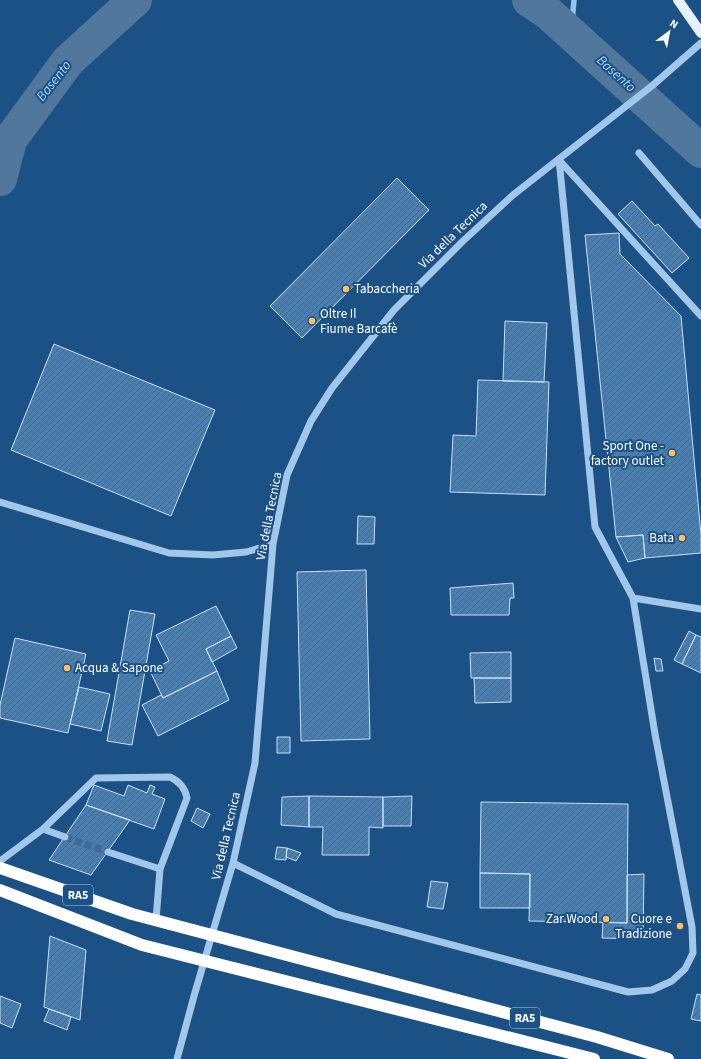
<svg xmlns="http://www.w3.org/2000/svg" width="701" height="1059" font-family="'Source Sans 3',sans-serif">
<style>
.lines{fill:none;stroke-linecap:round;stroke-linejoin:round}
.stream{stroke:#94c5ed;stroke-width:5.5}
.river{stroke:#51779d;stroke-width:34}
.building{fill:url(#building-hatch);stroke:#c6e1f8}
.minor-tunnel{stroke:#3d6b97;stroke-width:7;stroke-dasharray:7 3.5;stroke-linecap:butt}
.minor{stroke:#a1c8eb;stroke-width:7}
.major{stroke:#e6f1ff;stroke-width:10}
.highway{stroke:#fff;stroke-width:12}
.poi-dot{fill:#fcc25e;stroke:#1b5185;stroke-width:1.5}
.labels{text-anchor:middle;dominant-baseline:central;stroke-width:4;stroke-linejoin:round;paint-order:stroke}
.shield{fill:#1b5185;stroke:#bbcbda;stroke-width:1}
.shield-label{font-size:12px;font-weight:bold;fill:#fff}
.street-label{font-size:13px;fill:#fff;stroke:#1b5185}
.poi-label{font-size:13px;fill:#fff;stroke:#1b5185;text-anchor:end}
.water-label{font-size:14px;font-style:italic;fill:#add2f3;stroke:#1b5185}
</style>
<defs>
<pattern id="building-hatch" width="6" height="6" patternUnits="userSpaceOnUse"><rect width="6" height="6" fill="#487eb0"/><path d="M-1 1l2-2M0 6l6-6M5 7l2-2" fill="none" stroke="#4a6883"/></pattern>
</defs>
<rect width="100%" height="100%" fill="#1b5185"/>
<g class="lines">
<path class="stream" d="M571,34l3,-34
M0,143l10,-3"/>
<path class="river" d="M529,0l18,12 154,139
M0,179l10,-39 58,-79 67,-61"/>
</g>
<path class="building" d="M397,178l32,32 -127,128 -32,-32z
M632,201l23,25 3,-2 31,34 -17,15 -54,-59z
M619,233l1,21 61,62 20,219v18l-56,5 -2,-23 -27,2 -31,-302z
M505,321l42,2 -3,59 -41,-1z
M54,344l161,66 -44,106 -160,-66z
M478,380l71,2 -4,113 -95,-3 3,-57 23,1z
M358,516l17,1 -1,27h-17z
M643,535l2,23 -17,4 -12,-25z
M366,570l4,169 -69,2 -4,-169z
M513,583l1,15h-4l-1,17h-58l-1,-27z
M216,606l15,30 -25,13 11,22 -54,27 -13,-27 19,-10 -13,-26z
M130,610l25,4 -23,131 -25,-4z
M689,631l7,4 -14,29 -8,-4z
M696,635l5,2v36l-19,-9z
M231,636l6,12 -25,14 -6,-13z
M15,638l71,16 -18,79 -68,-15v-13z
M511,652v26h-40l-1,-25z
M654,658l7,1 2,12h-7z
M217,671l12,29 -71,36 -16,-31 19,-10 2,3z
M474,678h37v24l-36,1z
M79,687l31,7 -9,37 -31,-7z
M277,737h13v16h-13z
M94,785l30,11 4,-11 19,8 3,-8 5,2 -3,7 13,5 -11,30 -68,-24z
M309,796v31l-28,-2 1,-28z
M309,796l74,1v31l-14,-1v28h-47l1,-28h-14z
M412,796l-1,30h-28v-29z
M481,802l147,2 -1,119 -98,-2 1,-47 -50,-1z
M86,805l44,15 -39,55 -42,-15z
M197,808l13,6 -7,14 -12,-7z
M277,847l10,1 -1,12 -11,-1z
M287,848l14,5 -5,8 -10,-4z
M480,873l50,1v34h-50z
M644,874l-1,65 -41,-1 1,-16 24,1v-48z
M431,881l17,2 -5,26 -16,-2z
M50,936l36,14 -6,70 -36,-13z
M697,994l4,1v26l-10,-2z
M0,996l21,8 -9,24 -12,-5z
M49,1009l22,8 -4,13 -23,-9z"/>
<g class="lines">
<path class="minor-tunnel" d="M65,837l43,15"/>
<path class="minor" d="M639,153l62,72
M559,160l142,156
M0,502l169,51 44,2 33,-3 27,-8
M633,598l68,11
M43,829l53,-51 74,-1c9,4 15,11 17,21l-27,71
M108,852l52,17 -4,51
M0,861l43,-32 22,8
M233,863l103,51 292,78 24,-2 20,-9 13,-12 8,-16 -1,-26 -37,-193 -22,-136 -38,-71 -36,-368
M177,1059l17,-63 39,-133 22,-100 18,-219 14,-69 24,-54 21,-33 62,-78 69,-69 50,-46 140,-110 48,-42"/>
<path class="major" d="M678,0l23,33"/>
<path class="highway" d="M0,868l132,46 465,123 71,22
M0,890l142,55 452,114"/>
</g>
<g class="poi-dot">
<circle cx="346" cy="289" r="4"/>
<circle cx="312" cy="321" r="4"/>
<circle cx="672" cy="453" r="4"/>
<circle cx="682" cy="538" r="4"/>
<circle cx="67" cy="668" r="4"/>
<circle cx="606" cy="919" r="4"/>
<circle cx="680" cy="926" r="4"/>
</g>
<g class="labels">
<g class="shield">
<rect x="63" y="885" width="30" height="20" rx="3"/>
<rect x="510" y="1008" width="30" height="20" rx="3"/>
</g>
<g class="shield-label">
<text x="78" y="895">RA5</text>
<text x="525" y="1018">RA5</text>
</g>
<g class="street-label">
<text transform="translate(453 235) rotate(-44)">Via della Tecnica</text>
<text transform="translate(269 516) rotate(-79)">Via della Tecnica</text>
<text transform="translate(226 836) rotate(-77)">Via della Tecnica</text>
</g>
<g class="poi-label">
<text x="354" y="289" text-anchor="start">Tabaccheria</text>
<text x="320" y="314" text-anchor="start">Oltre Il<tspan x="320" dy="15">Fiume Barcafè</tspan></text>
<text x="664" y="446">Sport One -<tspan x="664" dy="15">factory outlet</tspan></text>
<text x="674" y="538">Bata</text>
<text x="75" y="668" text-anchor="start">Acqua &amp; Sapone</text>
<text x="598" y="919">Zar Wood</text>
<text x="672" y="919">Cuore e<tspan x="672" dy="15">Tradizione</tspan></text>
</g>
<g class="water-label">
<text transform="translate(616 74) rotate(42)">Basento</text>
<text transform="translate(54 81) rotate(-52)">Basento</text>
</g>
</g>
<g transform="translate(669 32) rotate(32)" stroke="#1b5185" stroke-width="3" paint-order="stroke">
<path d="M0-3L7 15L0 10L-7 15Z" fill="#ffffff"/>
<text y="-6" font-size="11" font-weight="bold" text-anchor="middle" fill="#ffffff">N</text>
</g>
</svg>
